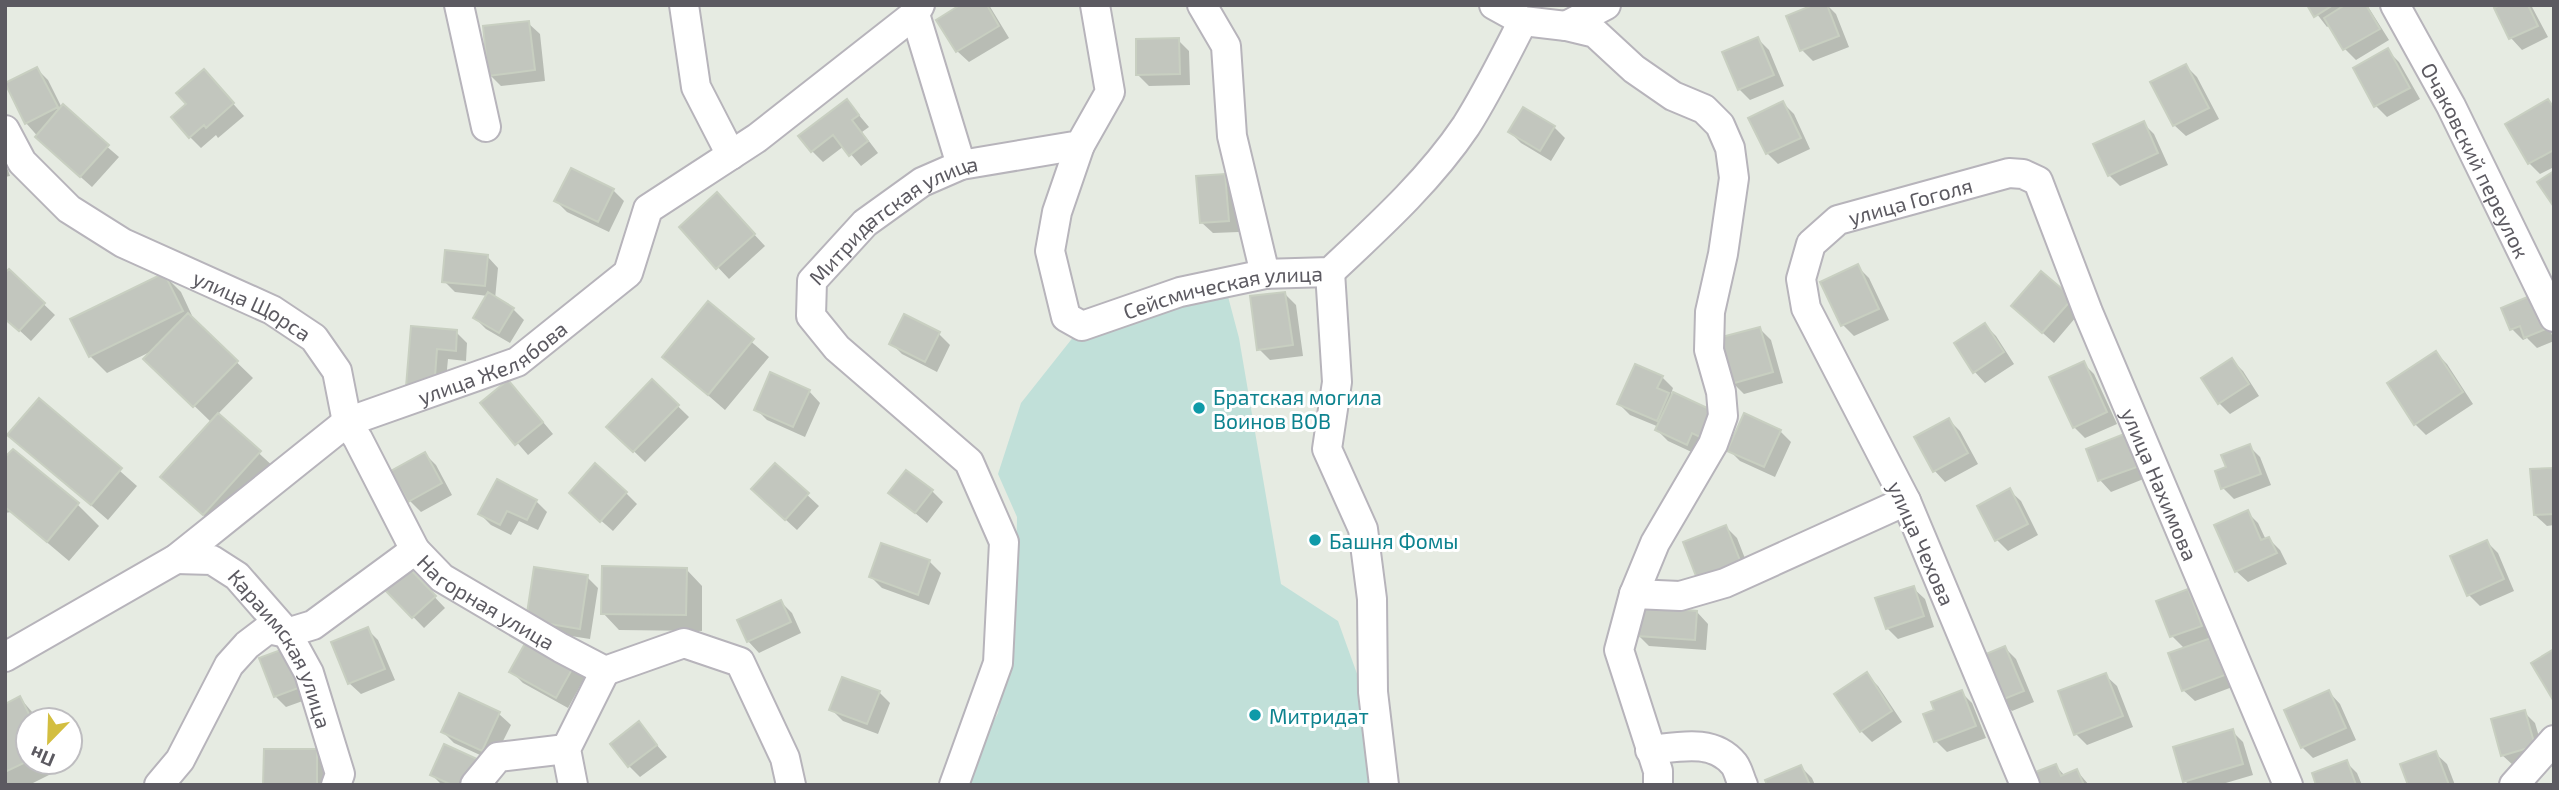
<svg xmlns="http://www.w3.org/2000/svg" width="2559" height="790" font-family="'Exo 2',sans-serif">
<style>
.green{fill:#c1e0d9}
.shadow{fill:#0003}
.building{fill:#c2c6be;stroke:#c8cfc1;stroke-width:2}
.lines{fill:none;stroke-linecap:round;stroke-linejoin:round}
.minor-casing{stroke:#b7b4bb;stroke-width:32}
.minor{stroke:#fff;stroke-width:28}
.culture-dot{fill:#0f9aa8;stroke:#fff;stroke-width:2.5}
.labels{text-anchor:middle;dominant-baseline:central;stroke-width:6;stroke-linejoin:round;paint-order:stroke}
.street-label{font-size:21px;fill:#5c5a61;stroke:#fff}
.culture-label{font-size:21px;fill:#0d838f;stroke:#fff;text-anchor:start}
</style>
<rect width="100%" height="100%" fill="#e6ebe2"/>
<path class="green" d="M1226,289l13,49 42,246 57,37 27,75 10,89h-416l39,-72 17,-87 2,-109 -19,-43 23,-71 61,-77z"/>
<path class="shadow" d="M963,5h26l20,33 -40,24 -12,-11z
M1827,5l9,9 13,33 -36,14 -11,-11z
M2310,5h57l22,35 -33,20 -11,-11 -15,-24 -3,2z
M2504,5h27l17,32 -26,13 -11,-12 -15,-29z
M528,23l12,11 5,47 -44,5 -11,-11z
M1758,39l11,11 15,36 -34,14 -11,-11z
M1178,40l11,11 1,34 -41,1 -11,-11z
M2388,51l11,11 21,37 -33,18 -11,-11z
M2186,66l11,11 22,42 -33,17 -12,-11z
M37,69l11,11 14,28 57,49 -27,30 -44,-39 -22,-25z
M215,83l29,33 -26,22 -2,-3 -15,13 -11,-11z
M847,101l22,26 -7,5 16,21 -17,13 -17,-20 -21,16 -11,-11z
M2548,101l6,6v60l-14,7 -11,-11z
M1783,103l11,11 16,35 -32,15 -11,-11z
M2143,123l11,11 14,31 -48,21 -11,-11z
M1554,127l11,11 -14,23 -30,-18 -11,-11z
M5,162l5,14 -5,1z
M1224,176l11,11 4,45 -26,1 -12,-11z
M613,190l11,11 -15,31 -42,-20 -11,-11z
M728,206l37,40 -36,33 -48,-51z
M487,256l11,12 -3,31 18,10 11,11 -14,23 -24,-14 -11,-11 13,-22 -33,-4 -11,-11z
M1858,267l11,11 20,42 -35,16 -11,-11z
M9,271l46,44 -24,26 -26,-24z
M2041,273l41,37 -28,33 -30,-27z
M164,275l17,17 14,30 58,56 -36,37 59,54 -56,61 -41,-37 33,-70 -66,-64 8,-9 -47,23 -17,-17z
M1285,294l11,11 7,51 -33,4 -11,-11z
M708,304l61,53 -44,53 -61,-53z
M2543,308l11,33 -17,7 -10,-10 -4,2 -11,-11z
M905,316l34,18 11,11 -13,27 -35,-18 -11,-11z
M1985,325l11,11 18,28 -29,19 -11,-12z
M413,328l43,4 11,11 -1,18 -18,-2 -4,41z
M1760,329l11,11 12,43 -39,11 -11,-11z
M2436,353l11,11 26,40 -47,31 -11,-11z
M2232,360l11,11 16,25 -29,18 -11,-11z
M2083,363l11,11 23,50 -32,14 -11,-11z
M1662,377l11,11 -2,6 48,21 -21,40 -30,-14 -11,-11 2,-3 -29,-12 -11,-11z
M653,382l36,35 -44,45 -36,-35z
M809,391l11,12 -15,34 -38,-17 -11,-11z
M519,393l34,41 -25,21 -45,-52z
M39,400l98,86 -29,34 -98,-85z
M1949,420l11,11 18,33 -33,18 -11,-12z
M1780,431l11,11 -16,35 -35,-16 -11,-11z
M2124,436l11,12 11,30 -35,14 -11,-12 -12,-30z
M2249,446l11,11 11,28 -37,14 -11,-11 5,-20z
M13,451l65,54 21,21 -30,35 -58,-49 -6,1v-53z
M425,454l11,11 16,30 -31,17 -11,-11z
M775,465l44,41 -22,24 -33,-30z
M2554,469v56l-7,1 -12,-11z
M2009,490l12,11 17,34 -30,16 -11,-11z
M932,491l11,11 -16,21 -36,-30z
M626,493l11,11 -24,27 -31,-27z
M536,501l11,11 -9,18 -19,-9 -8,14 -20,-10 -11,-11z
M2247,512l11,11 8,17 3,-1 11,11 7,14 -39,18 -12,-11z
M1726,527l11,11 16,41 -68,-36z
M2487,542l11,11 16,38 -34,15 -11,-11z
M929,561l12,12 -12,32 -47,-17 -11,-11z
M408,569l37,39 -21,20 -37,-38z
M686,569l16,17v45l-83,-1 -16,-17z
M587,577l11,11 -8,51 -51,-8z
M1913,588l12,11 9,28 -36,12 -11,-11z
M2188,591l11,11 13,35 -3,1 13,13 13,35 -40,15 -12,-11 2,-41 -13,-13 -13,-34z
M781,602l11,11 9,20 -42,20 -11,-12 -9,-20z
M1697,612l11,12 -2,26 -57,-4 -11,-11z
M367,629l11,11 17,40 -34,14 -12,-11z
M2005,648l11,11 18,43 -22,9 -11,-11z
M286,650l25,48 -25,9 -11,-11z
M574,666l11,11 -17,31 -45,-25 -11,-11z
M1867,675l11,11 24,36 -30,20 -11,-11 -24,-37z
M2105,675l12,11 16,41 -46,18 -11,-11z
M879,692l11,11 -12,31 -35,-13 -11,-11z
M1961,692l11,11 14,35 -39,14 -11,-11v-30z
M2329,692l11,12 16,36 -43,18 -11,-11z
M460,695l39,19 12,11 -18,36 -39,-18 -11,-11z
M20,698l19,22h-11v42h32l3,6 -34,17h-22l-2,-79z
M2524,712l11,11 10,34 -31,9 -12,-11z
M639,724l28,33 -27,20 -11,-11z
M2232,731l11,11 10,33 -34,10h-30l-4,-4z
M317,751l11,11v23h-63z
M2435,753l12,11 8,21h-45z
M476,760l11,11 -6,14h-39l-10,-10z
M2346,762l11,11 5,12h-44z
M2056,766l9,10 12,-5 12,14h-49z
M1801,767l11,11 3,7h-46z"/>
<path class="building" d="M960,5h27l12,21 -43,26 -20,-32z
M1813,5h14l12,31 -39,15 -14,-35z
M2307,5h26l-19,12z
M2345,5h21l14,24 -37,21 -19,-32z
M2500,5h28l10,21 -29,13 -15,-31z
M529,21l6,49 -47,6 -5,-50z
M1758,37l16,38 -36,15 -16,-38z
M1179,38l1,36 -44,1v-36z
M2388,48l22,40 -36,19 -21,-39z
M2186,64l23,44 -36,18 -23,-44z
M37,67l21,40 -33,17 -20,-41z
M204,69l30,34 -28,25 -2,-3 -15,13 -18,-21 15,-13 -10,-11z
M847,99l12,16 -7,5 16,21 -19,15 -16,-21 -22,17 -13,-16z
M2548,99l6,9v42l-26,14 -23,-40z
M1783,101l18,37 -35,16 -18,-36z
M63,104l46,41 -29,32 -45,-40z
M1523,107l32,19 -15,25 -32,-19z
M2144,121l14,32 -50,23 -15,-32z
M571,168l43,21 -16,33 -44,-21z
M2554,171v36l-17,-25z
M1225,174l4,47 -29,2 -4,-47z
M717,192l38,42 -39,35 -37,-42z
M445,250l43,5 -3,31 -43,-4z
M1858,264l21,45 -38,17 -21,-44z
M9,269l36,34 -26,28 -14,-12v-46z
M2041,271l32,27 -31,35 -31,-27z
M164,273l19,38 -94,46 -19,-38z
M488,292l26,16 -15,25 -26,-15z
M1285,292l8,53 -36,5 -7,-54z
M2532,295l14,34 -22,9 -4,-12 -10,4 -9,-22z
M708,301l46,38 -46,56 -46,-38z
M188,313l50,48 -45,46 -50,-48z
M904,314l36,18 -15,30 -36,-18z
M1985,323l19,29 -31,21 -19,-30z
M411,326l46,4 -1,21 -19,-2 -3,41 -28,-3z
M1760,327l13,45 -42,12 -13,-46z
M2436,351l27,41 -49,33 -27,-42z
M2232,358l17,26 -31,20 -17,-26z
M2084,361l23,51 -34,16 -24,-51z
M1635,364l28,12 -6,12 12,5 -12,28 -40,-17z
M770,372l40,18 -17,37 -39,-17z
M652,379l27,26 -46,47 -27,-25z
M508,380l35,42 -28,23 -35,-42z
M1673,392l47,22 -12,27 -16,-8 -5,12 -32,-15z
M39,398l83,70 -31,37 -84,-70z
M218,413l43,38 -58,64 -43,-38z
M1744,413l37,17 -17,37 -37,-16z
M1949,418l19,35 -35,19 -19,-35z
M2124,434l13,33 -39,14 -12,-32z
M2250,444l11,30 -40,15 -6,-18 11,-4 -5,-12z
M13,449l66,54 -32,39 -42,-35v-50z
M425,452l17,31 -34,19 -17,-31z
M595,463l32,29 -27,30 -31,-29z
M775,463l34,30 -24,27 -34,-31z
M2554,468v46l-20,1 -4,-46z
M906,470l27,20 -18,23 -27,-20z
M497,479l40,21 -10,20 -20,-9 -7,14 -22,-11z
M2010,488l18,36 -33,17 -18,-35z
M2248,510l13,30 8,-3 8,16 -42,19 -21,-47z
M1726,525l17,43 -44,16 -16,-42z
M2487,540l17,39 -37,17 -17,-40z
M881,543l49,17 -12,35 -49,-18z
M602,566l85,2 -1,47 -85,-1z
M408,567l28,29 -24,22 -28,-29z
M534,567l54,8 -8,54 -54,-9z
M1914,586l10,30 -38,13 -11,-31z
M2188,589l14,37 -32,11 -14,-36z
M781,600l10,22 -44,20 -10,-22z
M1639,606l58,5 -2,29 -58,-4z
M368,627l17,42 -37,15 -17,-42z
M528,638l47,26 -19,34 -47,-26z
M2211,638l14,37 -43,16 -14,-38z
M2005,646l19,45 -25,10 -18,-45z
M286,648l15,39 -27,10 -15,-39z
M2554,649v51h-1l-22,-37z
M1867,672l25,39 -32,21 -26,-38z
M2106,673l17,43 -49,19 -16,-44z
M842,677l38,14 -13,33 -38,-14z
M1962,690l14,36 -42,16 -11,-28 11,-4 -3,-8z
M2329,690l17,38 -45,20 -17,-38z
M459,693l41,19 -18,39 -41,-19z
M20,696l12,24h-4v41l-23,11v-68z
M2525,710l10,36 -34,10 -10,-37z
M639,721l18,24 -29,22 -18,-23z
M2233,729l10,35 -60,18 -10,-35z
M444,744l33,15 -11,26h-14l-22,-10z
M264,749h53v36h-54z
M2436,751l13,34h-41l-8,-21z
M2347,760l9,25h-40l-4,-12z
M2056,764l5,12 16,-7 7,16h-46l-5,-12z
M1801,765l9,20h-43l-2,-5z"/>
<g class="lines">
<defs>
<g id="minor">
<path d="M459,5l27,122"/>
<path d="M684,5l12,82 35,68"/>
<path d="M1202,5l24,41 6,90 33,138"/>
<path d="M1494,5l29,16 43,5 29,7 39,36 39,27 31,13 16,16 10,23 4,30 -11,76 -13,58 -1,38 12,42 2,24 -10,28 -58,99 -21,51 -15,56 39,121v14"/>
<path id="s1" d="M2395,5l56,101 103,211"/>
<path d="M915,14l46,151"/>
<path d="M1566,26l40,-21"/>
<path id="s2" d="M5,130l17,32 47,47 54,34 149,67 42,28 23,33 10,51 11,17 57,111"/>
<path id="s3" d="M1080,145l-23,67 -7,39 16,66 16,9 98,-34 85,-18 65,-2c48,-45 99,-91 136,-146 21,-33 39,-70 57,-105"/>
<path d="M1330,272l7,110 -10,67 36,80 9,70 1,93 11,93"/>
<path id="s4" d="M176,559l36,1 25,16 50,57 22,40 31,101 -4,11"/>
<path d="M1634,594l46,2 45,-13 181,-82"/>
<path id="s5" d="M5,657l171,-98 171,-137 170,-60 111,-89 20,-64 109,-71 158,-124 5,-9"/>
<path d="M1650,750c28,-3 63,-12 84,14 4,5 6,15 9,21"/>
<path id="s6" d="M159,785l21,-25 49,-95 18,-20 21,-16 19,4 26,-8 102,-75 27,28 119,70 44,23 79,-28 56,19 45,96 6,27"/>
<path d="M475,785l23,-28 68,-8"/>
<path d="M573,785l-7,-36 39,-78"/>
<path id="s7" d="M954,785l44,-122 6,-121 -35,-80 -132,-114 -26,-32 1,-35 53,-58 57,-41 39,-17 119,-20 30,-53 -15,-87"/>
<path id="s8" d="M2025,785l-119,-284 -100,-193 -5,-29 10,-35 27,-24 171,-47 14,1 15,7 50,131 200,473"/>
<path d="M2514,785l40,-45"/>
</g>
</defs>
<use href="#minor" class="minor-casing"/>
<use href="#minor" class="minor"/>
</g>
<g class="culture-dot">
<circle cx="1199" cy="408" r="7"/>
<circle cx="1315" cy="540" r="7"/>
<circle cx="1255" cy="715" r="7"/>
</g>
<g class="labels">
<g class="street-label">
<text stroke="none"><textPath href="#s1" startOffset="175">Очаковский переулок</textPath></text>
<text stroke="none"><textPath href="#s8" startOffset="702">улица Гоголя</textPath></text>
<text stroke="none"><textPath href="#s7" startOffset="693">Митридатская улица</textPath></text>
<text stroke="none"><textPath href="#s3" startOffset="343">Сейсмическая улица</textPath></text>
<text stroke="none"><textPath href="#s2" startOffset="310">улица Щорса</textPath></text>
<text stroke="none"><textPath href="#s5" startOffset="574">улица Желябова</textPath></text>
<text stroke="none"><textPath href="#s8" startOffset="1162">улица Нахимова</textPath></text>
<text transform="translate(1922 543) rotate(66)">улица Чехова</text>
<text stroke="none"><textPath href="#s6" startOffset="455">Нагорная улица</textPath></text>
<text stroke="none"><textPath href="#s4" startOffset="152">Караимская улица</textPath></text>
</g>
<g class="culture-label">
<text x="1213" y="396">Братская могила<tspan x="1213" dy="24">Воинов ВОВ</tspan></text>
<text x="1329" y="540">Башня Фомы</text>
<text x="1269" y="715">Митридат</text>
</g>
</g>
<rect width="2559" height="790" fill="none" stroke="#5c5a61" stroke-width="14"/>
<g transform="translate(49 741) rotate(203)"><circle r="33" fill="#ffffff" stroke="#bebdc0" stroke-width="2"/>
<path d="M0-5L12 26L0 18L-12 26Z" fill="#d3be40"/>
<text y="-10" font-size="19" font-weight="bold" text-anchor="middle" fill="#5c5a61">Пн</text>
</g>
</svg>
